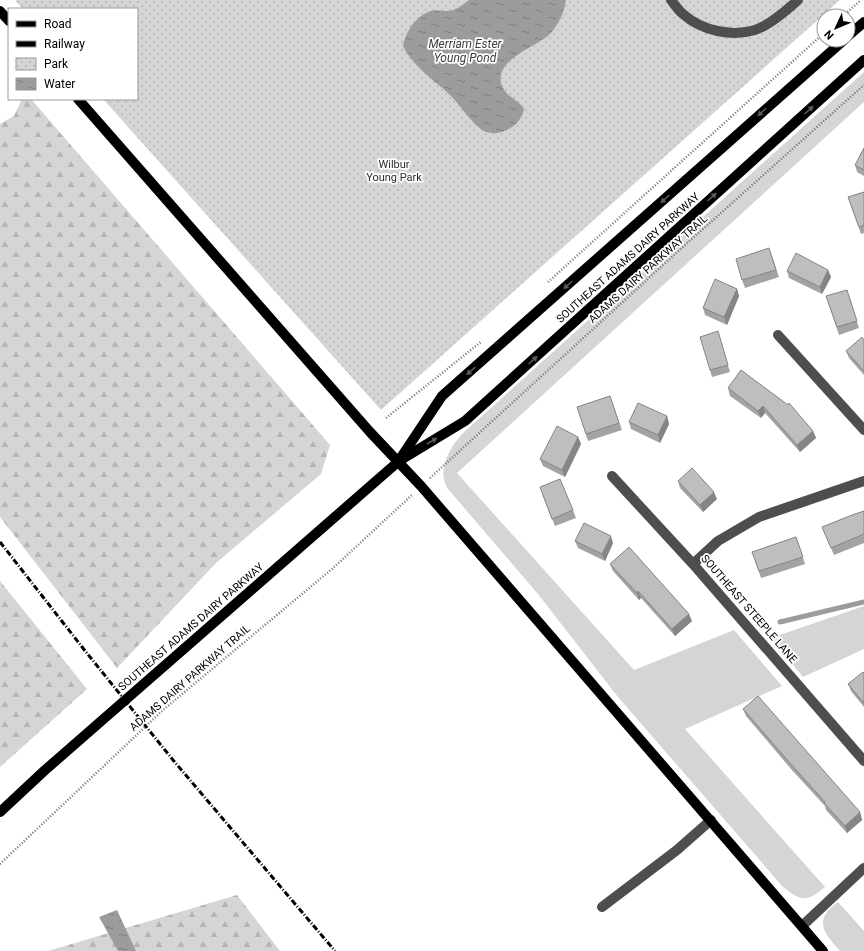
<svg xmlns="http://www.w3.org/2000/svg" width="864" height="951" font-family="Roboto,sans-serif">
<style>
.grass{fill:#d5d5d5}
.forest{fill:url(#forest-firs)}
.park{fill:url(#park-dots)}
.water{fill:url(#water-ripples)}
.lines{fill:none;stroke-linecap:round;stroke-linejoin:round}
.stream{stroke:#9c9c9c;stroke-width:5}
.path{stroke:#707070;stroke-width:2.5;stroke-dasharray:1 2;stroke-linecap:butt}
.minor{stroke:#4e4e4e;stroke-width:10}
.major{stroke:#000;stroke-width:10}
.rail{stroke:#000;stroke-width:3;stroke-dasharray:6 2 1 2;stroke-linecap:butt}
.wall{fill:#a3a3a3}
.shaded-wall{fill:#858585}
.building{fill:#bebebe;stroke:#858585}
.oneway{fill:#595959}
.labels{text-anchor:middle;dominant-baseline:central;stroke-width:3.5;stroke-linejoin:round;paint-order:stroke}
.park-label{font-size:11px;fill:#2c2c2c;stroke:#fff}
.street-label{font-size:11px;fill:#000;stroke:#fff}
.water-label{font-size:12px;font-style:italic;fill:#3d3d3d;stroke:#fff}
</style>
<defs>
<pattern id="forest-firs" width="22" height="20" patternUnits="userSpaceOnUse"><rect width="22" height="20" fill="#d5d5d5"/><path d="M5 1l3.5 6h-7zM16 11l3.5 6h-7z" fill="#b5b5b5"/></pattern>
<pattern id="park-dots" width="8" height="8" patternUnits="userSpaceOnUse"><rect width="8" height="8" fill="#d5d5d5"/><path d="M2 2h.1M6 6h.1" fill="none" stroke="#b5b5b5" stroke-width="1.8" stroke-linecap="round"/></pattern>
<pattern id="water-ripples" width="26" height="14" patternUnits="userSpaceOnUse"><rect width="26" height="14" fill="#9c9c9c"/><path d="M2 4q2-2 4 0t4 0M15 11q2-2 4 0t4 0" fill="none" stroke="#7d7d7d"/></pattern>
</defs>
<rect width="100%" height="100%" fill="#fff"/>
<path class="grass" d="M864,72v30l-407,371 177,197 100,-40 48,56 -97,43 140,158c-18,15 -23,15 -42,0l-165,-190 -80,-103 -84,-98c-3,-4 -8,-8 -9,-13 -6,-17 6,-37 17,-49z
M864,606v43l-61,28 -32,-39z
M838,902l26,29v20h-24c-17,-19 -27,-31 -2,-49z"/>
<path class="forest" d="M22,99h9l299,346 -9,29 -105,89 -99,105 -117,-151v-393l14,-8z
M0,581l87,108 -87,78z
M237,895l43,56h-232z"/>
<path class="park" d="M15,0h825l-459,410 -278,-311h34v-90h-114z"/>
<path class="water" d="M469,0h97c-2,13 -8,26 -17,35 -15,13 -59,26 -46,53 4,9 16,12 21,21 -3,16 -22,28 -38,23 -11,-4 -25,-26 -34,-35 -17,-17 -38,-29 -49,-51 3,-15 13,-30 28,-35 6,-1 11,0 16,0 8,0 16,-6 22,-11z
M117,910l19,41h-18l-19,-34z"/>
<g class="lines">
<path class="stream" d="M780,622l84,-20"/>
<path class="path" d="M843,16l18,-16
M548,282l276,-249
M386,418l96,-77
M430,478l254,-232 180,-161
M0,864l163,-154 169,-141 80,-74"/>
<path class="minor" d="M671,0c4,5 8,11 12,14 19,17 49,23 72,16 15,-5 32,-20 43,-30
M778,335l86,95
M612,476l81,88 171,197
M693,564l25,-23 41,-24 105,-36
M602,907l75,-57 34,-30
M802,926l62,-58"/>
<path class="major" d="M0,11l9,10
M848,36l16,-14
M78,99l292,333 51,54 402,465
M400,459l42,-63 402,-356
M0,812l44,-41 355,-310 66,-40 399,-361"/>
<path class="rail" d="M0,542l86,110 87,108 162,191"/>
</g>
<path class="wall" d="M864,148v28l-7,-4 -2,-7z
M864,192v41l-3,1 -13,-37z
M772,256l7,21 -34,11 -3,-8z
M828,270l3,7 -9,17 -33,-16 -2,-7z
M737,289l2,7 -12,29 -22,-10 -2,-7z
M847,290l12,38 -20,7 -13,-39z
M720,338l10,34 -18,5 -2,-7z
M864,340v35l-15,-17 -3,-7z
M728,388l85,43 3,7 -16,14 -35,-39 -4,5 -31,-22z
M610,396l12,34 -34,11 -11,-34z
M667,416l2,8 -9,19 -29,-14 -2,-7z
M578,437l3,7 -16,33 -22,-11 -3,-7z
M678,481l39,18 -14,13 -23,-24z
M542,494l31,16 3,8 -21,8z
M864,511v32l-30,12 -12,-28z
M796,537l9,27 -44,14 -9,-26z
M575,541l38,2 -8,18 -27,-13z
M610,564l82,57 -17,15 -34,-38 -2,2 -26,-29z
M864,673v34l-13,-16 -3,-7z
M743,709l117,103 2,8 -15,13 -21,-23 -1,-4 -34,-37 -45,-53z"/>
<path class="shaded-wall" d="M828,270l3,7 -9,17 -2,-7z
M737,289l2,7 -12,29 -3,-8z
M763,406l2,7 -4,5 -3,-7z
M667,416l2,8 -9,19 -2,-8z
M813,431l3,7 -16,14 -3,-7z
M578,437l3,7 -16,33 -3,-7z
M714,492l3,7 -14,13 -3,-7z
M611,536l2,7 -8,18 -3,-7z
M638,591l3,7 -2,2 -2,-7z
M689,614l3,7 -17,15 -3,-7z
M860,812l2,8 -15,13 -2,-7z"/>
<path class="building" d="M864,148v22l-9,-5z
M864,192v33l-5,2 -11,-30z
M769,248l7,22 -34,10 -6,-21z
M796,253l32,17 -8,17 -33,-16z
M715,279l22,10 -13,28 -21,-9z
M847,290l10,31 -20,6 -11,-31z
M718,331l10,34 -18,5 -10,-33z
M862,337l2,3v31l-18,-20z
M741,370l47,35 1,-2 24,28 -16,14 -34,-39 -5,5 -30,-23z
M610,396l9,27 -33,11 -9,-27z
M638,403l29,13 -9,19 -29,-13z
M557,426l21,11 -16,33 -22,-11z
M692,468l22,24 -14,13 -22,-24z
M560,479l13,31 -21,9 -12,-32z
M864,511v23l-33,14 -9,-21 30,-12z
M584,523l27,13 -9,18 -27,-13z
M796,537l7,20 -44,14 -7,-19z
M629,547l60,67 -17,15 -34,-38 -1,2 -27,-29z
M863,672l1,1v30l-16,-19z
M758,696l102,116 -15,14 -21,-23 1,-1 -36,-40 -46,-53z"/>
<defs><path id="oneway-solid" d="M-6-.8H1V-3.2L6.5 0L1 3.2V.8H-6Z"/></defs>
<g class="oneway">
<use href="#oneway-solid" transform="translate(809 110) rotate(-42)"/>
<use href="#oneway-solid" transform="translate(762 112) rotate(138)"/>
<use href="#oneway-solid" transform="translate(712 197) rotate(-42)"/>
<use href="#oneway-solid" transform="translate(665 199) rotate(138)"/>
<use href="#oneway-solid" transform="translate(568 285) rotate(138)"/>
<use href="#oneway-solid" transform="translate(533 360) rotate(-42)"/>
<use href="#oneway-solid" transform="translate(471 371) rotate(138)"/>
<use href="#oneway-solid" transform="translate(432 441) rotate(-31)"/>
</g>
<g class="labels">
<g class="park-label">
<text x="394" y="164">Wilbur<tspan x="394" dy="13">Young Park</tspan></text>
</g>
<g class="street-label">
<text transform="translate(628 258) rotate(-42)">SOUTHEAST ADAMS DAIRY PARKWAY</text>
<text transform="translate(648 269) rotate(-42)">ADAMS DAIRY PARKWAY TRAIL</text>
<text transform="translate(749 609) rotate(49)">SOUTHEAST STEEPLE LANE</text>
<text transform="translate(191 627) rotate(-41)">SOUTHEAST ADAMS DAIRY PARKWAY</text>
<text transform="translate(190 678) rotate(-41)">ADAMS DAIRY PARKWAY TRAIL</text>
</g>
<g class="water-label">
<text x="465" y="44">Merriam Ester<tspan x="465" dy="14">Young Pond</tspan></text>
</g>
</g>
<rect x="8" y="8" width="130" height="92" fill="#ffffff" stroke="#999999"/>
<rect x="16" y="21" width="20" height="6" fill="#000000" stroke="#999999"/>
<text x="44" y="28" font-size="12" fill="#000000">Road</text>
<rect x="16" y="41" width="20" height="6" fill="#000000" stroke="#999999"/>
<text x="44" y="48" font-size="12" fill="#000000">Railway</text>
<rect x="16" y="58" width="20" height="12" fill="url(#park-dots)" stroke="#999999"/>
<text x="44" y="68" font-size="12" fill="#000000">Park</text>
<rect x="16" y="78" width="20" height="12" fill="url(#water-ripples)" stroke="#999999"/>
<text x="44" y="88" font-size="12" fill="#000000">Water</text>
<g transform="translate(836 28) rotate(226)"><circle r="19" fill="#ffffff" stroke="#999999"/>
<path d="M0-3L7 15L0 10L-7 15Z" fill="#000000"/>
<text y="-6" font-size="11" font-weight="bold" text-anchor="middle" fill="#000000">N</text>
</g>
</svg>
